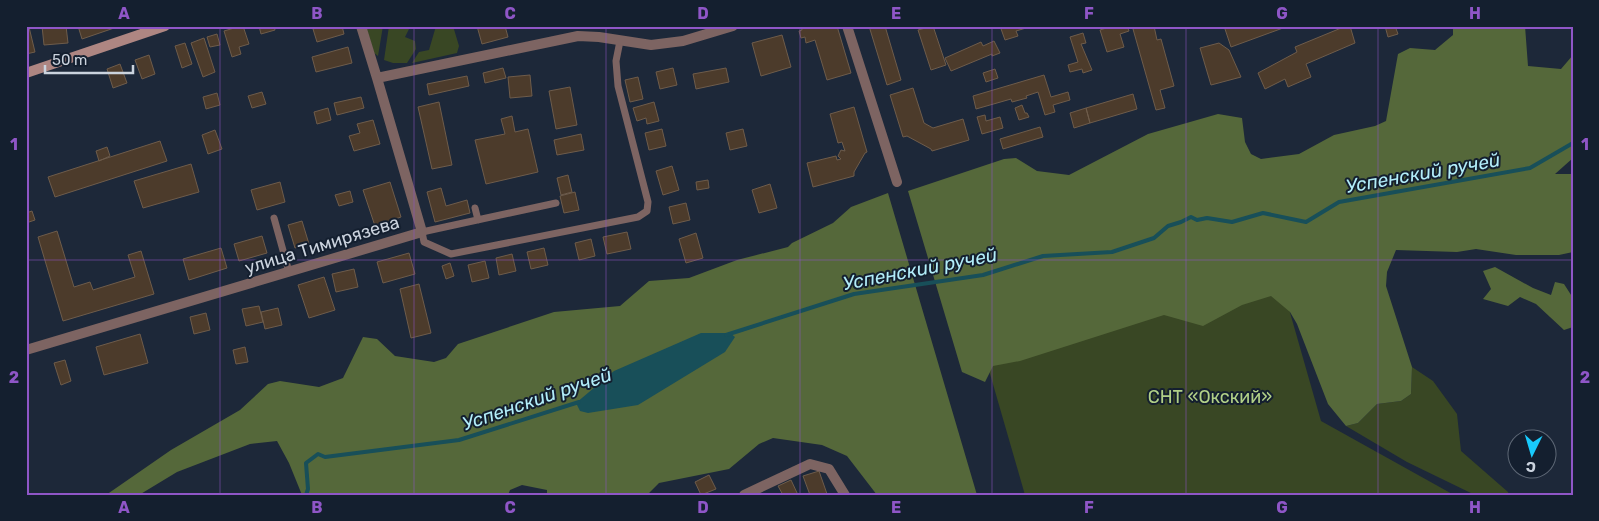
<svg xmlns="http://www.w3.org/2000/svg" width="1599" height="521" font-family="Rubik,sans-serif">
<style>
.green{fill:#394724}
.forest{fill:#55683a}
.water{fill:#184f59}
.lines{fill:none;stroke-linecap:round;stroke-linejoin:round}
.stream{stroke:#184f59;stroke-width:4}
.building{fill:#4c3b2b;stroke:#6e5c4b}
.lane{stroke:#7d6462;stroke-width:7}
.street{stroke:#7d6462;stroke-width:10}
.secondary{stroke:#ae8682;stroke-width:10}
.grid{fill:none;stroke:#8f56c7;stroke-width:1;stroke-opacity:0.55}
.labels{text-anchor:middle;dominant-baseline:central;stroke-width:4;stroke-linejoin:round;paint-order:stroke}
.street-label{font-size:18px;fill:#cbd3de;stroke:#141f2f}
.park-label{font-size:18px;fill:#b1d087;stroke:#141f2f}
.water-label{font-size:19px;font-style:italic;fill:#b2edf9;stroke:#141f2f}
.neatline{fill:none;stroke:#8f56c7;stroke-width:2}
.grid-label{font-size:16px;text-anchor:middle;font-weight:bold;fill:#8f56c7}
</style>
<rect width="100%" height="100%" fill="#1d2839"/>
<path class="green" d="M366,26h17l-5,30 -4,-3z
M389,26h27l-7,3 -4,8 10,4 1,8 -9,14h-14l-9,-3z
M436,26h17l6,20 -2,7 -45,10 7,-11 10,-2z
M1279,274l42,147 133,74h-429l-39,-135z
M1412,367l21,14 24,33 4,37 47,41 1,3h-34l-68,-33 -61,-36 12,-3 19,-19 24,-3 10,-7z"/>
<path class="forest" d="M1453,26h72l3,40 33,3 12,-14v103l-18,16h18v78l-14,3h-43l-40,-6 -19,3 -61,-2 -9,22 -1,14 26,81 -1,27 -10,7 -24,3 -19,19 -12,3 -18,-22 -31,-80 -7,-12 -19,-16 -29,9 -39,21 -39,-11 -144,46 -27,5 -8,16 -23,-10 -54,-181 96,-32 12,-1 21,13 32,4 79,-41 70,-20 24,4 3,24 6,12 10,5 38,-5 35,-19 41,-9 11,-5 12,-67 12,-6 25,2 18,-15z
M888,193l89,302h-100l-30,-39 -25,-11 -49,-7 -14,6 -30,25 -70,14 -12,12h-100v-5l-25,-5 -12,5 -2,5h-206l-13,-32 -12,-22 -27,3 -73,28 -38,23h-33l65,-45 69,-40 28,-26 12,-3 39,6 24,-9 20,-41 14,2 18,17 39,6 12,-4 12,-14 96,-32 66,-6 29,-25 40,-3 48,-18 51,-13 4,-4 41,-20 18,-16z
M1495,267l38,21 18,7 4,-13 9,2 9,14v29l-9,3 -28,-26 -16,-7 -12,9 -25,-7 8,-10 -8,-18z"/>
<path class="water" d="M701,333h29l5,4 -10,15 -87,53 -50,8 -8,-2 -4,-8 38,-32z"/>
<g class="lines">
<path class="stream" d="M726,335l128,-41 129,-19 60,-19 69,-4 42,-14 14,-12 13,-4 10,-5 6,3 10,-2 25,4 31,-9 43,9 33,-20 191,-34 43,-25
M306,495l2,-6 -2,-26 12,-9 7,3 134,-17 120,-38"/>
</g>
<path class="building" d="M42,26h24l2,17 -24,2z
M78,26h42l-38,13z
M241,26h2l6,18 -10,3 2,7 -9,3 -8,-26z
M259,26h15l1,4 -14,4z
M324,26h18l2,8 -27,8 -4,-13z
M477,26h28l3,11 -26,7z
M801,26h36l14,47 -24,7 -12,-40 -9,3 -1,-6 -4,1 -2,-7 3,-1z
M869,26h16l16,54 -14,5z
M933,26l13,39 -15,5 -13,-40z
M1000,26h26v2l-10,3 2,5 -13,4z
M1113,26h14l2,5 -9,3 4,13 -17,5 -7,-22z
M1143,26h11l3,14 4,-1 13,47 -14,4 5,18 -9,2 -23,-81z
M1224,26h59v2l-52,19z
M1346,26h4l5,17 -49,21 5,13 -23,10 -3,-8 -20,10 -7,-16 39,-21 -2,-5z
M1385,26h10l3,8 -10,3z
M26,27h3l6,25 -9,2z
M1083,33l3,10 -5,1 11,26 -9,3 -1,-4 -12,3 -2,-7 10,-3 -8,-25z
M217,34l3,11 -10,2 -3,-10z
M782,35l9,32 -30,9 -9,-33z
M204,38l11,34 -12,5 -12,-34z
M994,41l6,12 -8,3v-2l-41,17 -6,-13 36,-16 2,4z
M185,43l7,21 -10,4 -7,-22z
M1219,43l10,7 12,27 -30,8 -11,-37z
M348,47l4,16 -36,9 -4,-15z
M149,55l6,19 -13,5 -7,-19z
M120,64l7,19 -14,5 -6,-19z
M503,68l3,10 -21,5 -2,-10z
M673,68l4,17 -17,4 -4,-17z
M726,68l3,14 -33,7 -3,-15z
M995,69l3,9 -12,4 -3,-9z
M530,75l2,21 -22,2 -2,-21z
M1044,75l7,22 17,-5 2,8 -17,5 2,7 -10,3 -7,-23 -12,4 1,2 -15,4 -1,-3 -35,10 -3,-13z
M467,76l2,10 -40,9 -2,-11z
M638,77l5,22 -13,3 -5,-22z
M570,87l7,38 -21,4 -7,-38z
M913,88l11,35 9,5 30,-9 6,21 -37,11 -1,-2 -24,-13 -4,1 -13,-42z
M262,92l4,12 -14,4 -4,-12z
M217,93l3,12 -14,4 -3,-12z
M1133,94l4,15 -47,14 -4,-15z
M361,97l3,11 -27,7 -3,-12z
M439,102l13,63 -20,4 -14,-62z
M654,102l5,19 -12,3 -1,-6 -9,3 -4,-13z
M1022,105l3,8h2l2,4 -10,3 -4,-12z
M854,107l13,45 -2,1 -11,19v4l-41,11 -6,-24 29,-7 1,4 4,-1 -3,-3 3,-6 4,1 -3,-9 -4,1 -8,-29z
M328,108l3,12 -14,4 -3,-12z
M1086,108l4,15 -16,5 -4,-15z
M985,115l1,6 14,-4 3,11 -21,6 -5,-17z
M512,116l3,16 13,-3 10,43 -52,12 -11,-44 30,-6 -4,-15z
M373,120l7,24 -26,7 -5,-15 11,-3 -3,-9z
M1040,127l3,10 -40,12 -3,-10z
M662,129l4,17 -17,4 -4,-17z
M743,129l4,17 -17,4 -4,-17z
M215,130l7,19 -14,5 -6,-19z
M581,134l3,16 -27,5 -3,-15z
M160,141l7,20 -112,36 -7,-20z
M107,147l3,9 -11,5 -3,-10z
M191,164l8,28 -56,16 -9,-27z
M672,166l7,24 -16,5 -7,-24z
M568,175l4,17 -11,3 -4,-17z
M708,180l1,8 -12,2 -1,-8z
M280,182l5,20 -28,8 -6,-20z
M390,182l11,35 -26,9 -12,-36z
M770,184l7,24 -18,5 -7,-23z
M441,188l5,18 21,-6 3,13 -35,9 -8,-30z
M350,191l3,11 -14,4 -4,-11z
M575,192l4,18 -15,3 -4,-17z
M686,203l4,17 -17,4 -4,-17z
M32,211l3,9 -9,3v-10z
M302,221l7,23 -14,4 -7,-23z
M57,231l17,56 16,-5 3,8 42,-13 -7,-22 13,-4 13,43 -91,27 -25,-84z
M627,232l4,17 -24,5 -4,-17z
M696,233l7,25 -17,5 -7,-24z
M262,236l5,17 -28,8 -5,-17z
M591,239l4,17 -16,4 -4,-17z
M221,248l6,20 -38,12 -6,-21z
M544,248l4,17 -17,4 -4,-17z
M409,253l6,21 -32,9 -6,-21z
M512,254l4,17 -17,4 -3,-17z
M485,261l4,17 -17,4 -4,-17z
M450,263l4,13 -8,3 -4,-13z
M354,269l4,18 -22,5 -4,-18z
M324,277l11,33 -26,8 -11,-33z
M419,284l12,49 -20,5 -11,-49z
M259,306l4,16 -17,4 -4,-17z
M278,308l4,17 -17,4 -4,-17z
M206,313l4,17 -16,4 -4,-17z
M140,334l8,29 -44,12 -8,-28z
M245,347l3,15 -12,2 -3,-14z
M65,360l6,21 -10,4 -7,-22z
M819,471l8,23 -17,1 -7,-19z
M709,475l7,14 -15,6 -6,-13z
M791,480l7,15h-15l-5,-9z"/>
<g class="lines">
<path class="lane" d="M556,203l-134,29 2,10 27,12 187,-37 9,-6 1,-9 -30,-116 -2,-25 4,-20
M475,208l3,12
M274,218l15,54"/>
<path class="street" d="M847,26l50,156
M377,78l201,-42 21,1 52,8 32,-4 50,-15
M26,350l396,-118 -45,-154 -16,-52
M744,495l66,-31 19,5 16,26"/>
<path class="secondary" d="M26,73l139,-47"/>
</g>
<path class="grid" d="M220,26v469M414,26v469M606,26v469M800,26v469M992,26v469M1186,26v469M1378,26v469M26,260h1547"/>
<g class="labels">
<g class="street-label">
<text transform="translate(322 245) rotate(-17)">улица Тимирязева</text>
</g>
<g class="park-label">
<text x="1210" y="397">СНТ «Окский»</text>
</g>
<g class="water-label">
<text transform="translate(1423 173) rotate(-10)">Успенский ручей</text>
<text transform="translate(920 269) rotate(-11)">Успенский ручей</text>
<text transform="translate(537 399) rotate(-19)">Успенский ручей</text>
</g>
</g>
<rect width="1599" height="521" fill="none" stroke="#141f2f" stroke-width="55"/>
<g transform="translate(1532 454) rotate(185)"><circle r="24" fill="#141f2f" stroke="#5d6775"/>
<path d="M0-4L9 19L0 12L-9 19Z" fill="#18cafc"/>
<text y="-8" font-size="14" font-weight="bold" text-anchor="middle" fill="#cbd3de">С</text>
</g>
<path d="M45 65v8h88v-8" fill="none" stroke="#cbd3de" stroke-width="2.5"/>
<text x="52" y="65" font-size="15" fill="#cbd3de" stroke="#141f2f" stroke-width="4" paint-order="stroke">50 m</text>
<rect x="28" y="28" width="1544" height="466" class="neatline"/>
<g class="grid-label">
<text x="124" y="19">A</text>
<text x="317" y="19">B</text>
<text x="510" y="19">C</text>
<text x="703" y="19">D</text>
<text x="896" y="19">E</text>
<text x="1089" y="19">F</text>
<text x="1282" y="19">G</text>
<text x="1475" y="19">H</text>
<text x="14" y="150">1</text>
<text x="1585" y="150">1</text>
<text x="14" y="383">2</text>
<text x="1585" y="383">2</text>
<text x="124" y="513">A</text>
<text x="317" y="513">B</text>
<text x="510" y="513">C</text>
<text x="703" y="513">D</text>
<text x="896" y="513">E</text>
<text x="1089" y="513">F</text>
<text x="1282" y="513">G</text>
<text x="1475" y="513">H</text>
</g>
</svg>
